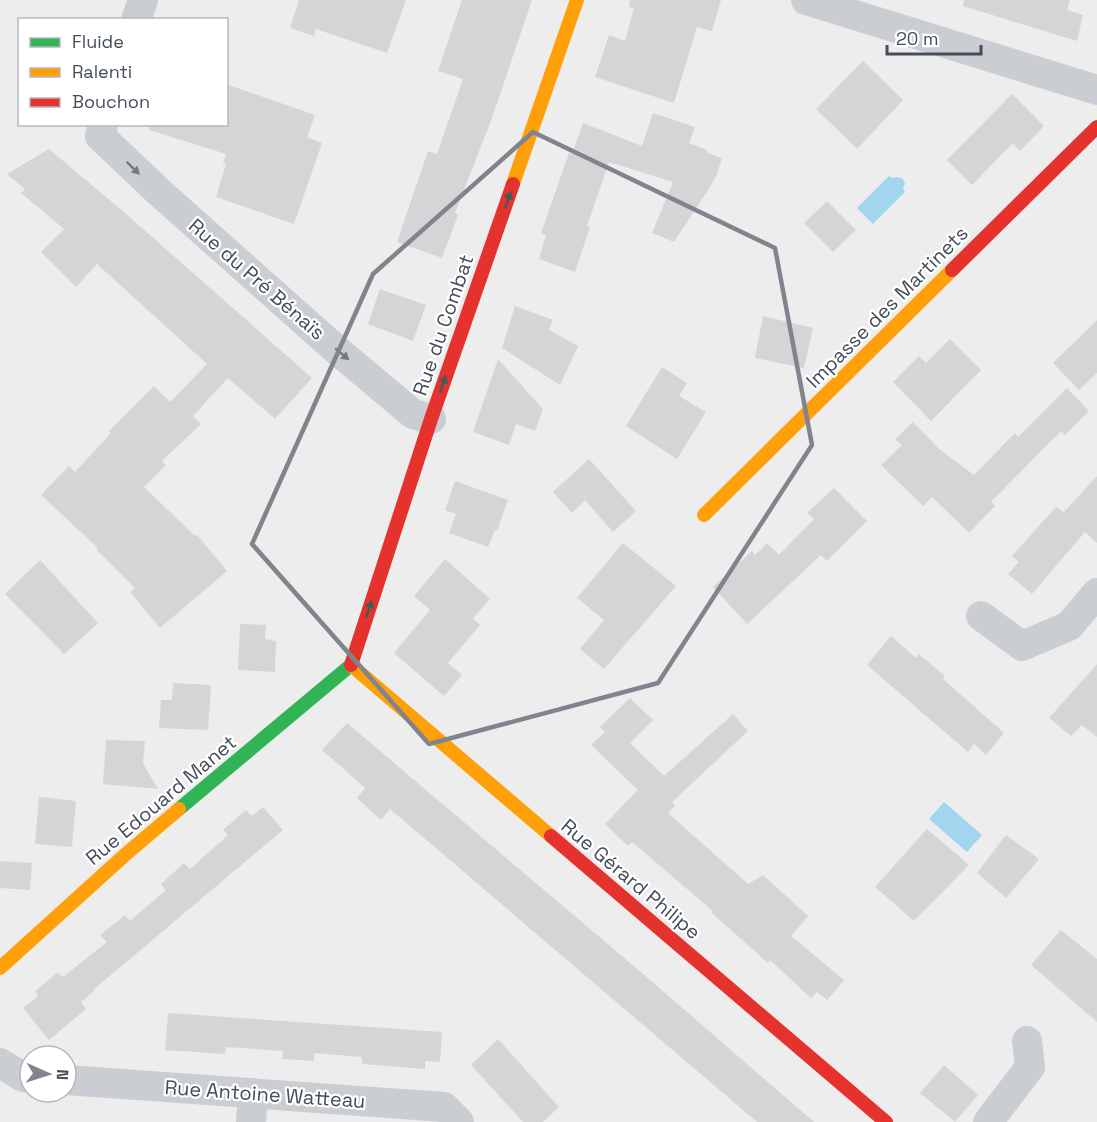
<svg xmlns="http://www.w3.org/2000/svg" width="1097" height="1122" font-family="'Space Grotesk',sans-serif">
<style>
.water{fill:#a2d5ee}
.building{fill:#d5d5d7}
.lines{fill:none;stroke-linecap:round;stroke-linejoin:round}
.street{stroke:#cacdd1;stroke-width:30}
.fast{stroke:#30b455;stroke-width:14}
.slow{stroke:#ff9f0a;stroke-width:14}
.jam{stroke:#e5322d;stroke-width:14}
.oneway{fill:#737a84}
.oneway2{fill:#415c59}
.marked{fill:none;stroke:#80858d;stroke-width:4.5;stroke-linejoin:round}
.labels{text-anchor:middle;dominant-baseline:central;stroke-width:4.5;stroke-linejoin:round;paint-order:stroke}
.street-label{font-size:20px;fill:#444d5a;stroke:#fff}
</style>
<rect width="100%" height="100%" fill="#eeeded"/>
<path class="water" d="M889,176l4,2 4,-1 5,1 3,5 -2,6 2,3 -32,32 -16,-16z
M944,802l38,33 -15,17 -38,-33z"/>
<path class="building" d="M299,0h107l-19,53 -71,-24 -2,7 -24,-8z
M462,0h70l-40,118 -37,95 3,2 -16,43 -45,-16 31,-91 9,3 26,-75 -25,-8z
M630,0h91l-9,31 -15,-4 -23,76 -79,-26 14,-42 16,6 9,-33 -5,-1z
M964,0h106l-3,10 16,5 -6,26 -114,-35z
M863,61l40,39 -46,49 -41,-40z
M226,84l89,31 -8,22 15,6 -28,81 -78,-27 10,-33 -3,-1 3,-9 -77,-24 1,-6h76z
M1012,94l32,32 -24,25 -7,-8 -41,42 -25,-25z
M653,113l42,14 -6,16 18,7 -1,2 16,6 -5,16 -7,13 -36,55 -22,-9 21,-51 -64,-20 -22,64 3,1 -15,45 -36,-13 7,-24 -5,-2 28,-80 3,1 11,-31 59,23z
M49,149l76,64 187,165 -37,41 -47,-41 -35,38 8,8 -39,37 4,4 -22,22 51,49 2,-1 30,36 -67,57 -30,-36 5,-4 -39,-39 2,-1 -57,-53 28,-29 6,6 36,-39 -2,-2 45,-45 16,16 37,-38 -110,-100 -21,23 -35,-35 23,-23 -43,-36 4,-4 -18,-15z
M827,201l29,29 -23,22 -29,-29z
M380,289l46,16 -13,36 -45,-17z
M515,306l38,14 -4,10 29,16 -18,39 -58,-37z
M763,316l50,12 -9,40 -49,-10z
M1097,320v53l-18,17 -26,-27z
M950,339l31,31 -50,51 -38,-39 26,-26 7,7z
M498,359l45,50 -8,22 -19,-7 -7,21 -36,-13z
M662,367l25,16 -8,13 27,16 -29,47 -51,-33z
M1067,388l22,23 -24,24 -4,-4 -70,71 4,4 -26,27 -37,-36 -9,9 -42,-41 21,-20 -7,-6 18,-17 26,27 35,26 41,-42 3,4z
M589,459l47,52 -23,21 -28,-32 -13,13 -19,-21z
M1097,476v67l-12,-11 -53,62 -24,-20 11,-12 -7,-6 44,-49 8,5z
M455,481l53,19 -11,31 -2,-1 -7,17 -39,-14 7,-19 -11,-4z
M834,488l33,33 -40,40 -6,-6 -74,69 -34,-37 39,-36 3,4 12,-12 12,12 35,-36 -7,-6z
M623,543l53,43 -72,83 -24,-20 24,-29 -27,-22z
M445,559l45,40 -17,19 7,7 -32,38 14,12 -18,21 -50,-43 36,-43 -16,-14z
M40,560l58,63 -34,31 -59,-60z
M240,624l26,1 -1,14 11,2 -1,31 -37,-2z
M891,636l25,22 3,-4 26,22 -2,3 61,54 -18,22 -12,-11 -6,8 -101,-87z
M1097,664v73l-15,-12 -11,11 -22,-18z
M173,683l38,2 -3,45 -49,-2 2,-28h11z
M630,698l23,22 -23,23 34,33 69,-62 15,17 -76,71 3,4 -7,7 80,71 15,-9 45,41 -17,20 53,44 -17,20 -10,-8 -6,6 -41,-38 -2,3 -56,-50 1,-2 -81,-69 -4,4 -23,-22 33,-34 -47,-45 14,-13 -5,-5z
M347,723l295,250 172,149h-57l-367,-313 -9,11 -24,-22 8,-10 -43,-38z
M106,740l39,1 -2,22 15,26 -55,-5z
M39,797l37,4 -4,46 -37,-3z
M263,807l20,23 -190,160 1,1 -13,11 5,7 -37,31 -26,-32 15,-12 -3,-5 23,-19 5,5 44,-35 -7,-7 25,-20 5,6 36,-31 -5,-6 23,-21 6,6 38,-34 -5,-5 23,-20 6,6z
M927,829l42,36 -55,56 -39,-34z
M1006,835l33,24 -33,39 -29,-25z
M0,861l32,2 -2,27 -30,-2z
M1061,930l36,29v63l-66,-57z
M168,1013l274,19 -2,30 -15,-1v8l-63,-5v-7l-48,-4v8l-32,-2 1,-8 -57,-4 -1,7 -60,-4z
M498,1039l61,68 -16,15h-20l-52,-57z
M944,1065l34,30 -23,27 -35,-29z"/>
<g class="lines">
<path class="street" d="M806,0l291,90
M136,20l7,-20
M103,124l-3,12 59,56 180,160 74,62 18,5
M981,616l41,30 47,-20 28,-33
M0,1063l23,14h7
M66,1080l378,27 15,15
M251,1122l2,-29
M988,1122l42,-55 -3,-26"/>
<path class="fast" d="M179,809l172,-144"/>
<path class="slow" d="M513,184l64,-184
M704,515l248,-245
M351,665l200,171
M0,968l126,-114 53,-45"/>
<path class="jam" d="M952,270l145,-143
M351,665l80,-246 82,-235
M551,836l335,286"/>
</g>
<defs><path id="oneway-solid" d="M-6-.8H1V-3.2L6.5 0L1 3.2V.8H-6Z" transform="scale(1.5)"/></defs>
<g class="oneway">
<use href="#oneway-solid" transform="translate(133 168) rotate(44)"/>
<use href="#oneway-solid" transform="translate(342 354) rotate(40)"/>
</g>
<g class="oneway2">
<use href="#oneway-solid" transform="translate(508 200) rotate(-71)"/>
<use href="#oneway-solid" transform="translate(443 384) rotate(-71)"/>
<use href="#oneway-solid" transform="translate(369 609) rotate(-72)"/>
</g>
<path class="marked" d="M533,132l242,116 37,197 -154,238 -229,61 -177,-200 121,-270z"/>
<g class="labels">
<g class="street-label">
<text transform="translate(257 279) rotate(41)">Rue du Pré Bénaïs</text>
<text transform="translate(887 307) rotate(-45)">Impasse des Martinets</text>
<text transform="translate(443 325) rotate(-71)">Rue du Combat</text>
<text transform="translate(161 800) rotate(-40)">Rue Edouard Manet</text>
<text transform="translate(631 879) rotate(40)">Rue Gérard Philipe</text>
<text transform="translate(265 1094) rotate(4)">Rue Antoine Watteau</text>
</g>
</g>
<rect x="18" y="18" width="210" height="108" fill="#ffffff" stroke="#b4b8bd" stroke-width="1.5"/>
<rect x="30" y="38" width="30" height="9" fill="#30b455" stroke="#b4b8bd" stroke-width="1.5"/>
<text x="72" y="48" font-size="18" fill="#444d5a">Fluide</text>
<rect x="30" y="68" width="30" height="9" fill="#ff9f0a" stroke="#b4b8bd" stroke-width="1.5"/>
<text x="72" y="78" font-size="18" fill="#444d5a">Ralenti</text>
<rect x="30" y="98" width="30" height="9" fill="#e5322d" stroke="#b4b8bd" stroke-width="1.5"/>
<text x="72" y="108" font-size="18" fill="#444d5a">Bouchon</text>
<g transform="translate(48 1074) rotate(93)"><circle r="28" fill="#ffffff" stroke="#b4b8bd" stroke-width="1.5"/>
<path d="M0-4.5L10 22L0 15L-10 22Z" fill="#80858d"/>
<text y="-9" font-size="16" font-weight="bold" text-anchor="middle" fill="#444d5a">N</text>
</g>
<path d="M887 45v9h94v-9" fill="none" stroke="#444d5a" stroke-width="3"/>
<text x="896" y="45" font-size="18" fill="#444d5a" stroke="#ffffff" stroke-width="4.5" paint-order="stroke">20 m</text>
</svg>
